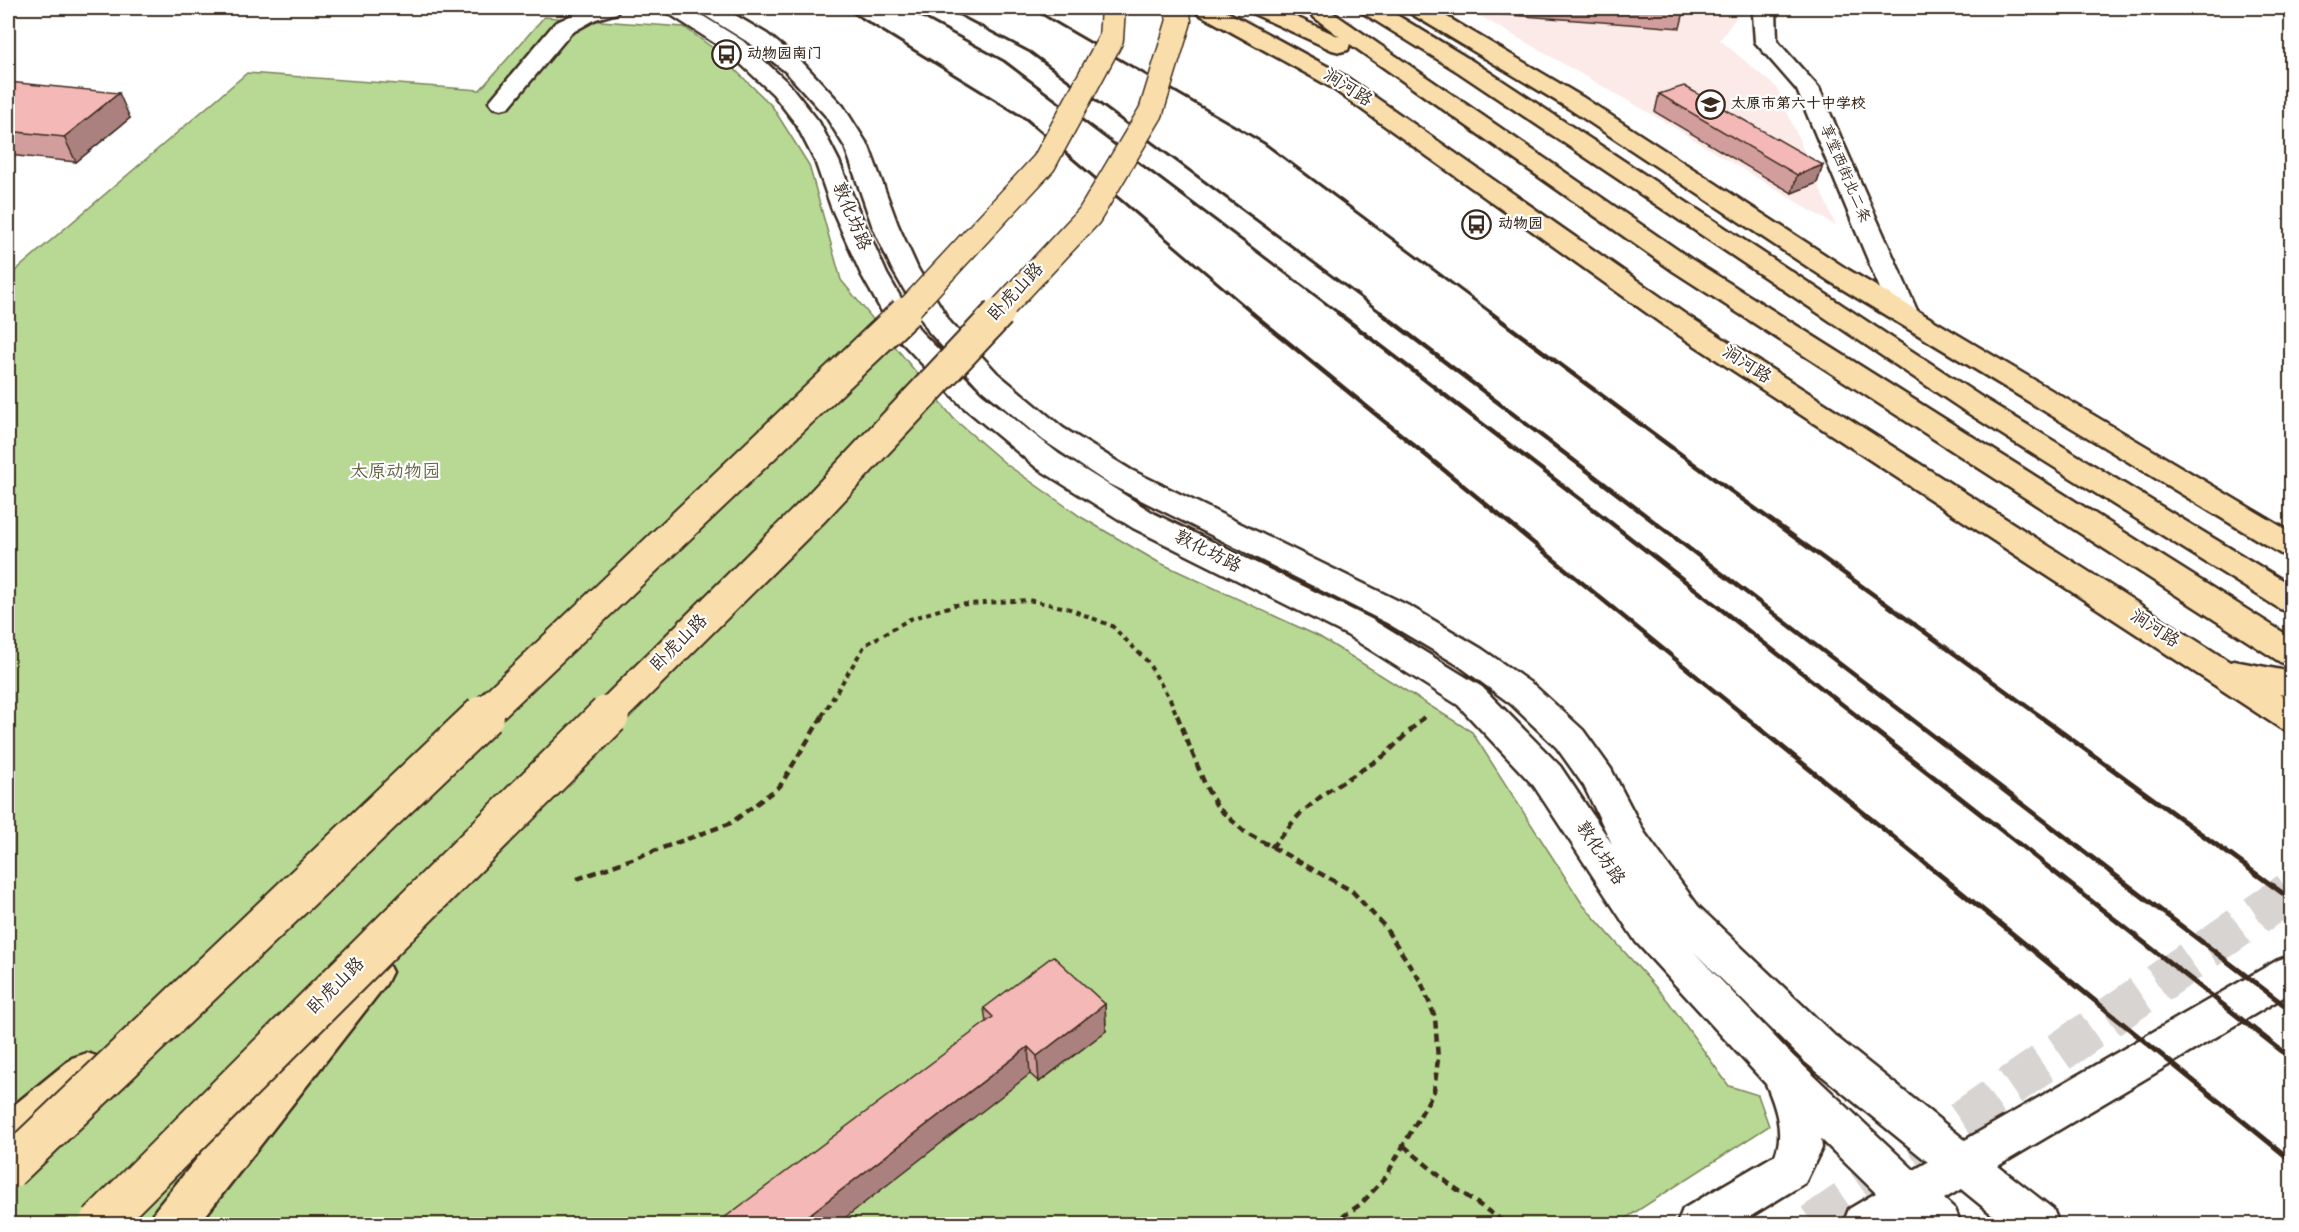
<svg xmlns="http://www.w3.org/2000/svg" width="2299" height="1232" font-family="'Gochi Hand','LXGW WenKai TC',sans-serif">
<style>
.built{fill:#fceae9}
.green{fill:#b7d993;stroke:#798258;stroke-width:1.5}
.lines{fill:none;stroke-linecap:round;stroke-linejoin:round}
.minor-tunnel{stroke:#d8d4d2;stroke-width:40;stroke-dasharray:40 20;stroke-linecap:butt}
.minor-casing{stroke:#3b2a1e;stroke-width:5}
.major-casing{stroke:#3b2a1e;stroke-width:5}
.highway-casing{stroke:#3b2a1e;stroke-width:5}
.path-far1{stroke:#3b2a1e;stroke-width:4;stroke-dasharray:5 4.5;stroke-linecap:butt}
.path{stroke:#3b2a1e;stroke-width:4.5;stroke-dasharray:8 5;stroke-linecap:butt}
.minor{fill:#fff;fill-rule:evenodd}
.major{fill:#f9deab;fill-rule:evenodd}
.highway{fill:#f9deab;fill-rule:evenodd}
.rail-far2{stroke:#3b2a1e;stroke-width:3}
.rail-far1{stroke:#3b2a1e;stroke-width:4.5}
.rail{stroke:#3b2a1e;stroke-width:5}
.highway-bridge-far2-casing{stroke:#3b2a1e;stroke-width:27;stroke-linecap:butt}
.highway-bridge-far1-casing{stroke:#3b2a1e;stroke-width:35;stroke-linecap:butt}
.highway-bridge-casing{stroke:#3b2a1e;stroke-width:44;stroke-linecap:butt}
.highway-bridge-far2{stroke:#f9deab;stroke-width:24}
.highway-bridge-far1{stroke:#f9deab;stroke-width:31}
.highway-bridge{stroke:#f9deab;stroke-width:40}
.wall{fill:#d29e9d;stroke:#3b2a1e;stroke-width:1.5}
.shaded-wall{fill:#ab817f;stroke:#3b2a1e;stroke-width:1.5}
.building{fill:#f4b8b6;stroke:#3b2a1e;stroke-width:1.5}
.labels{text-anchor:middle;dominant-baseline:central;stroke-width:4.5;stroke-linejoin:round;paint-order:stroke}
.far-poi-label{font-size:15px;font-weight:bold;fill:#3b2a1e;stroke:#fff;text-anchor:start}
.far-street-label{font-size:15px;fill:#3b2a1e;stroke:#fff}
.street-label{font-size:18px;fill:#3b2a1e;stroke:#fff}
.park-label{font-size:18px;fill:#605f41;stroke:#fff}
</style>
<rect width="100%" height="100%" fill="#fff"/>
<filter id="ink" filterUnits="userSpaceOnUse"><feTurbulence type="fractalNoise" baseFrequency=".0167" numOctaves="2"/><feDisplacementMap in="SourceGraphic" scale="12" xChannelSelector="R" yChannelSelector="G"/><feConvolveMatrix kernelMatrix="1 2 1 2 8 2 1 2 1" color-interpolation-filters="sRGB"/></filter>
<g filter="url(#ink)">
<path class="built" d="M1466,8h277l-23,32 57,48 59,138 -171,-104z"/>
<path class="green" d="M544,17l140,10 29,21 59,58 37,59 32,115 113,139 52,45 75,53 77,45 162,75 152,95 111,173 85,96 61,85 29,9 11,31 -152,98h-1609v-947l239,-204 233,17z"/>
<g class="lines">
<path class="minor-tunnel" d="M1813,1224l479,-334"/>
<defs>
<path id="minor" d="M587,8h33l-3,5 -21,6 -25,14 -62,74 -8,2 -8,-2 -4,-5 4,-5 62,-74z
M666,8h24l53,33 46,43 30,38 20,39 18,46 30,67 33,57 61,62 78,61 96,60 216,105 111,68 78,79 52,78 -28,-58 -27,-38 -46,-44 -53,-39 -71,-42 -278,-139 -66,-44 -66,-55 -48,-53 -37,-63 -20,-44 -27,-78 -20,-32 -39,-43 -35,-28 -50,-31 -2,-5h24l44,26 35,28 41,44 26,41 29,78 20,44 32,53 47,51 66,55 68,42 280,137 71,42 53,37 48,44 28,39 33,63 54,74 137,130 130,104 313,-180 14,-5v37l-294,174 55,43 6,15h-55l-43,-35 -17,10 11,10 6,15 -54,-1 -64,1 6,-15 27,-16 -55,-54 1,9 -17,35 -67,41h-61l6,-15 92,-54c10,-22 0,-50 -9,-71l-130,-142 -102,-156 -76,-81 -111,-70 -214,-107 -96,-60 -76,-63 -66,-70 -34,-61 -30,-67 -16,-46 -19,-37 -23,-30 -46,-43 -59,-38zM1694,952l111,110 123,100 -14,8 -121,-114z
M1756,8h20l1,33 42,47 100,227 -4,6 -10,2 -10,-2 -4,-6 -94,-225 -42,-48 -2,-28z"/>
<path id="major" d="M1194,8h26l125,68 340,238 545,348 4,-1 58,11v24l-13,-2 13,8v30l-12,-4 -615,-402 -336,-240 -132,-73z
M1252,8h24l64,29 -38,-29h24l365,251 601,379v28l-12,-4 -607,-391 -323,-227 -2,6 -8,2 -8,-2 -78,-36z
M1360,8h25l89,54 509,336 309,188v26l-12,-3 -317,-199 -505,-338 -95,-59z
M1407,8h25l152,90 263,171 445,264v24l-11,-3 -452,-273 -261,-173 -158,-95z"/>
<path id="highway" d="M372,955l14,5 6,12 -6,12 -187,240h-49l6,-15 202,-249z
M87,1053l15,5 6,13 -6,13 -79,66 -15,5v-45l64,-52z"/>
</defs>
<use href="#minor" class="minor-casing"/>
<use href="#major" class="major-casing"/>
<use href="#highway" class="highway-casing"/>
<path class="path-far1" d="M822,716l43,-71 45,-26 45,-14 73,-5 39,8 45,18 35,35 24,40 6,15"/>
<path class="path" d="M1177,715l29,72 12,21 27,24 107,59 32,35 37,56 14,35 3,42 -4,32 -49,87 -24,26 -29,20
M1271,848l28,-33 26,-22 59,-37 40,-39
M577,879l154,-56 49,-37 43,-71
M1404,1146l44,37 59,41"/>
<use href="#minor" class="minor"/>
<use href="#major" class="major"/>
<use href="#highway" class="highway"/>
<path class="rail-far2" d="M845,8l181,111 228,195
M906,8l98,53 336,253
M946,8l84,44 353,262
M1031,8l233,135 229,171"/>
<path class="rail-far1" d="M1252,313l493,403
M1338,313l259,199 260,204
M1381,313l527,403
M1491,313l207,154 342,249"/>
<path class="rail" d="M1743,715l549,446
M1855,715l437,344
M1906,715l386,296
M2038,715l254,185"/>
<defs>
<path id="highway-bridge-far2" d="M904,314l140,-151 67,-124 2,-31
M997,314l92,-98 62,-104 28,-91 -2,-13"/>
<path id="highway-bridge-far1" d="M482,716l423,-403
M607,716l207,-206 185,-197"/>
<path id="highway-bridge" d="M8,1169l476,-454
M99,1224l510,-509"/>
</defs>
<use href="#highway-bridge-far2" class="highway-bridge-far2-casing"/>
<use href="#highway-bridge-far1" class="highway-bridge-far1-casing"/>
<use href="#highway-bridge" class="highway-bridge-casing"/>
<use href="#highway-bridge-far2" class="highway-bridge-far2"/>
<use href="#highway-bridge-far1" class="highway-bridge-far1"/>
<use href="#highway-bridge" class="highway-bridge"/>
</g>
<path class="wall" d="M1484,8h201l-5,20 -196,-15z
M8,82l122,36 -54,44 -68,-7z
M1659,94l164,71 -6,18 -25,10 -137,-81z
M1105,1004l1,27 -67,51 -9,-8 -44,-52 -2,-14z"/>
<path class="shaded-wall" d="M119,93l11,25 -54,44 -12,-25z
M1823,165l-6,18 -25,10 5,-18z
M1105,1004l1,27 -67,51 -2,-26z
M1028,1047l2,27 -193,150h-40z"/>
<path class="building" d="M8,82l111,11 -55,44 -56,-6z
M1684,86l139,79 -26,10 -138,-81z
M1053,956l52,48 -68,52 -9,-9 -231,177h-81l277,-207 -9,-9z"/>
</g>
<defs>
<symbol id="bus-ring" viewBox="-11 -11 22 22"><circle r="9.5" fill="#fff" stroke="#3b2a1e" stroke-width="1.5"/><path d="M-5-6H5V4H4V6H2V4H-2V6H-4V4H-5ZM-3.5-4V0h7V-4ZM-3.5 1.2v1.5H-2V1.2ZM2 1.2v1.5H3.5V1.2Z" fill="#3b2a1e"/></symbol>
<symbol id="school-ring" viewBox="-11 -11 22 22"><circle r="9.5" fill="#fff" stroke="#3b2a1e" stroke-width="1.5"/><path d="M0-5L7-2L0 1L-7-2ZM-4 1L0 2.5L4 1V4Q0 6-4 4Z" fill="#3b2a1e"/></symbol>
</defs>
<g fill-rule="evenodd">
<use href="#bus-ring" x="710" y="38" width="33" height="33"/>
<use href="#school-ring" x="1694" y="88" width="33" height="33"/>
<use href="#bus-ring" x="1460" y="208" width="33" height="33"/>
</g>
<g class="labels">
<g class="far-poi-label">
<text x="747" y="55">动物园南门</text>
<text x="1731" y="105">太原市第六十中学校</text>
<text x="1498" y="225">动物园</text>
</g>
<g class="far-street-label">
<text transform="translate(1844 174) rotate(67)">享堂西街北二条</text>
</g>
<g class="street-label">
<text transform="translate(1347 89) rotate(33)">涧河路</text>
<text transform="translate(850 217) rotate(67)">敦化坊路</text>
<text transform="translate(1017 293) rotate(-47)">卧虎山路</text>
<text transform="translate(1746 366) rotate(33)">涧河路</text>
<text transform="translate(1207 553) rotate(27)">敦化坊路</text>
<text transform="translate(2154 630) rotate(33)">涧河路</text>
<text transform="translate(680 644) rotate(-45)">卧虎山路</text>
<text transform="translate(1599 854) rotate(56)">敦化坊路</text>
<text transform="translate(337 987) rotate(-45)">卧虎山路</text>
</g>
<g class="park-label">
<text x="395" y="473">太原动物园</text>
</g>
</g>
<rect width="2299" height="1232" fill="none" stroke="#fff" stroke-width="30"/>
<rect x="15" y="15" width="2269" height="1202" fill="none" stroke="#3b2a1e" stroke-width="2" filter="url(#ink)"/>
</svg>
